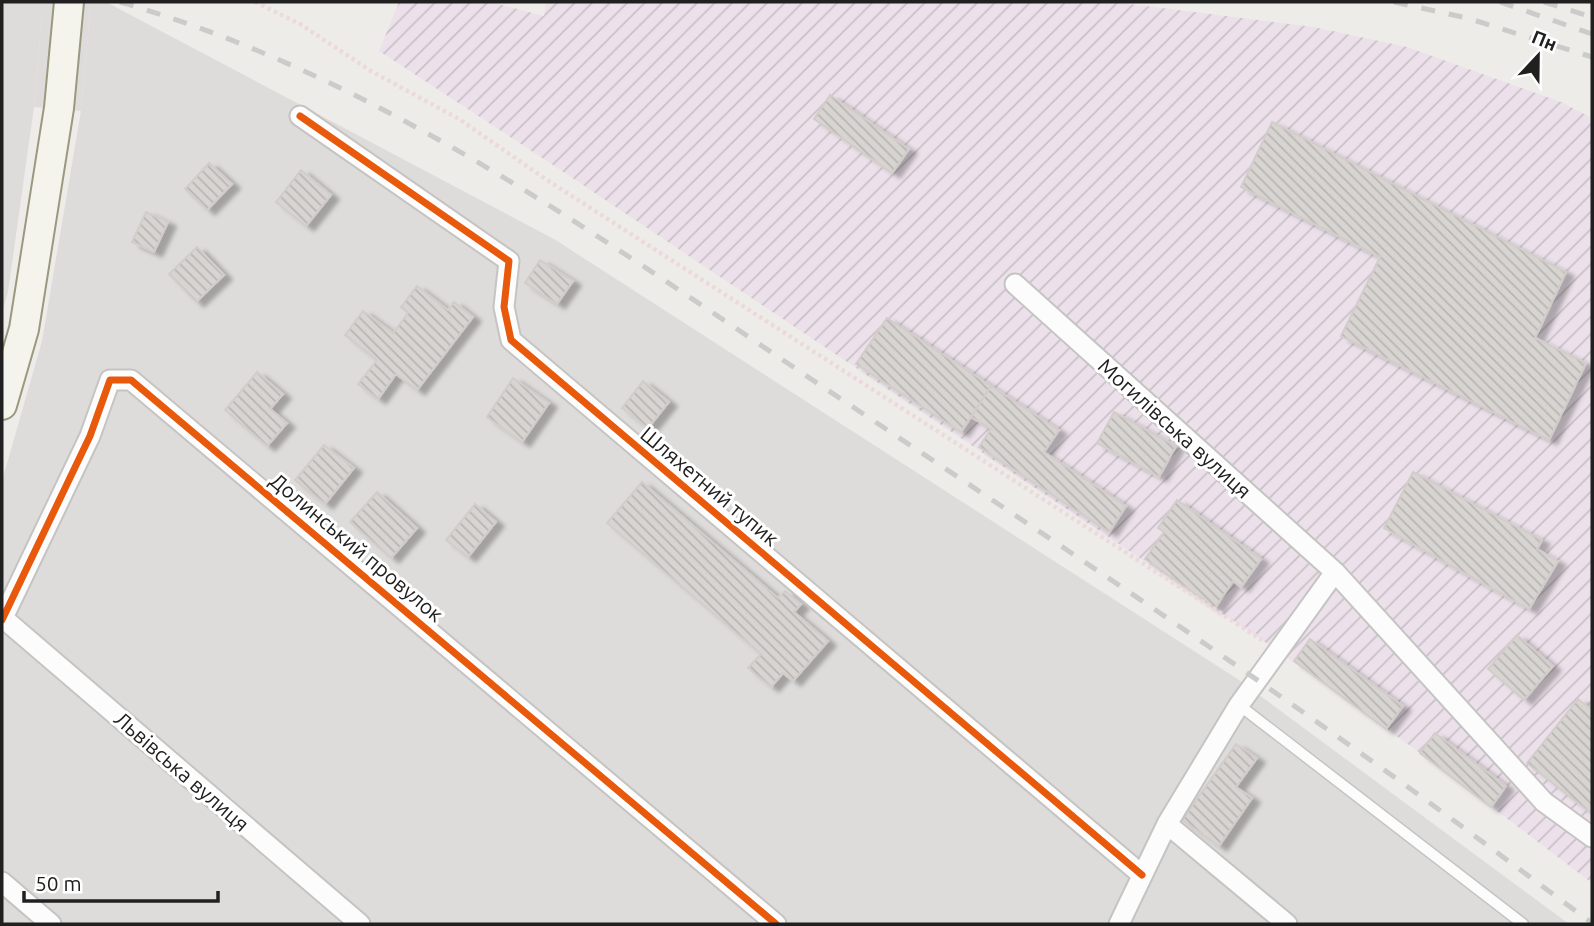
<svg xmlns="http://www.w3.org/2000/svg" width="1594" height="926" font-family="Ubuntu,sans-serif">
<style>
.residential{fill:#dddcda}
.industrial{fill:url(#industrial-furrows)}
.pier{fill:#dddcdb}
.building{fill:url(#building-back-hatch);stroke:#d2cdca;stroke-width:2;filter:url(#shadow)}
.lines{fill:none;stroke-linecap:round;stroke-linejoin:round}
.lane-casing{stroke:#c5c4c3;stroke-width:13}
.street-casing{stroke:#c5c4c3;stroke-width:23}
.secondary-casing{stroke:#9a987f;stroke-width:32}
.path{stroke:#ecd9db;stroke-width:4.5;stroke-dasharray:3.5 3.5;stroke-linecap:butt}
.lane{stroke:#fcfcfc;stroke-width:10}
.street{stroke:#fcfcfc;stroke-width:19}
.secondary{stroke:#f4f3ec;stroke-width:28}
.rail{stroke:#cbcbca;stroke-width:5;stroke-dasharray:14 14;stroke-linecap:butt}
.cycleway-casing{stroke:#fff;stroke-width:11}
.cycleway{stroke:#e8590c;stroke-width:7}
.labels{text-anchor:middle;dominant-baseline:central;stroke-width:6;stroke-linejoin:round;paint-order:stroke}
.street-label{font-size:21px;fill:#202020;stroke:#fff}
</style>
<defs>
<pattern id="industrial-furrows" width="10" height="10" patternUnits="userSpaceOnUse" patternTransform="scale(1.75)"><rect width="10" height="10" fill="#ece1ea"/><path d="M-1 1l2-2M0 10L10 0M9 11l2-2" fill="none" stroke="#cac1c8"/></pattern>
<pattern id="building-back-hatch" width="6" height="6" patternUnits="userSpaceOnUse" patternTransform="scale(1.75)"><rect width="6" height="6" fill="#d7d4d1"/><path d="M-1 5l2 2M0 0l6 6M5-1l2 2" fill="none" stroke="#b8b6b3"/></pattern>
<filter id="shadow"><feDropShadow dx="8" dy="4.5" stdDeviation="2" flood-color="#0004"/></filter>
</defs>
<rect width="100%" height="100%" fill="#eeece9"/>
<path class="residential" d="M2,2h41l-9,105 -26,185 -6,21z
M91,2h15l448,237 682,439 333,246h-1567v-443l40,-140 39,-230z"/>
<path class="industrial" d="M399,2h92l53,14 2,-14h558l34,3 176,22 93,20 154,55 31,16v765l-172,-130 -143,-103 -721,-483 -177,-116z"/>
<path class="pier" d="M43,2h48l-10,109 -47,-4z"/>
<path class="building" d="M830,95l79,54 -17,24 -78,-54z
M1272,122l294,150 -31,66 51,25 -37,77 -208,-104 39,-79 -139,-70z
M209,163l23,21 -25,26 -22,-21z
M301,170l30,25 -25,31 -30,-24z
M146,212l22,10 -14,30 -22,-10z
M197,247l27,28 -28,27 -27,-28z
M540,260l33,21 -16,23 -32,-21z
M417,286l31,24 6,-8 19,15 -56,73 -21,-16 -18,25 -20,-15 19,-24 -32,-25 18,-24 30,22 15,-20 -7,-6z
M887,318l104,68 -30,46 -105,-68z
M257,372l26,22 -13,15 17,14 -20,23 -42,-36z
M513,378l36,25 -27,39 -35,-25z
M643,381l26,21 -21,26 -26,-20z
M991,386l68,44 -15,22 82,54 -17,26 -130,-85 12,-18 -20,-12z
M1114,412l62,34 -17,31 -62,-34z
M324,445l30,23 -29,36 -30,-24z
M1413,472l129,68 -5,9 21,12 -29,48 -145,-81z
M642,482l136,116 7,-7 16,13 -7,8 34,29 -35,40 -10,-8 -12,14 -23,-19 13,-14 -154,-131z
M377,492l40,36 -26,30 -41,-36z
M1177,500l84,59 -20,28 -8,-6 -18,27 -70,-49 19,-27 -6,-4z
M475,504l21,18 -28,35 -22,-17z
M1517,635l36,31 -29,34 -36,-31z
M1310,639l93,67 -17,23 -92,-68z
M1578,699l13,10 1,-2v107l-65,-51z
M1435,733l71,53 -15,21 -71,-54z
M1236,744l21,14 -21,29 16,11 -33,48 -37,-26z"/>
<g class="lines">
<defs>
<path id="lane" d="M1239,705l284,219"/>
<path id="street" d="M300,116l209,145 -5,46 7,33 631,535
M1015,284l320,288 209,230 48,35
M3,618l357,306
M2,620l88,-184 20,-56h21l645,544
M1167,824l120,100
M2,882l49,42
M1119,924l48,-100 72,-119 96,-133"/>
<path id="secondary" d="M2,405l22,-76 35,-221 10,-106"/>
</defs>
<use href="#lane" class="lane-casing"/>
<use href="#street" class="street-casing"/>
<use href="#secondary" class="secondary-casing"/>
<path class="path" d="M255,2l45,22 71,47 88,48 88,61 715,460"/>
<use href="#lane" class="lane"/>
<use href="#street" class="street"/>
<use href="#secondary" class="secondary"/>
<path class="rail" d="M120,2c260,75 482,237 703,385 178,119 356,236 529,360 81,57 160,117 240,176
M1394,2l73,16 125,39
M1500,2l92,32
M1544,2l48,15"/>
<defs>
<path id="cycleway" d="M300,116l209,145 -5,46 7,33 631,535
M2,620l88,-184 20,-56h21l645,544"/>
</defs>
<use href="#cycleway" class="cycleway-casing"/>
<use href="#cycleway" class="cycleway"/>
</g>
<g class="labels">
<g class="street-label">
<text transform="translate(1175 428) rotate(42)">Могилівська вулиця</text>
<text transform="translate(710 486) rotate(40)">Шляхетний тупик</text>
<text transform="translate(357 547) rotate(40)">Долинський провулок</text>
<text transform="translate(182 771) rotate(41)">Львівська вулиця</text>
</g>
</g>
<rect width="1594" height="926" fill="none" stroke="#202020" stroke-width="7"/>
<g transform="translate(1538 56) rotate(22)" stroke="#ffffff" stroke-width="5" paint-order="stroke">
<path d="M0-5L12 26L0 18L-12 26Z" fill="#202020"/>
<text y="-10" font-size="19" font-weight="bold" text-anchor="middle" fill="#202020">Пн</text>
</g>
<path d="M24 891v10h194v-10" fill="none" stroke="#202020" stroke-width="3.5"/>
<text x="35" y="891" font-size="21" fill="#202020" stroke="#ffffff" stroke-width="5" paint-order="stroke">50 m</text>
</svg>
